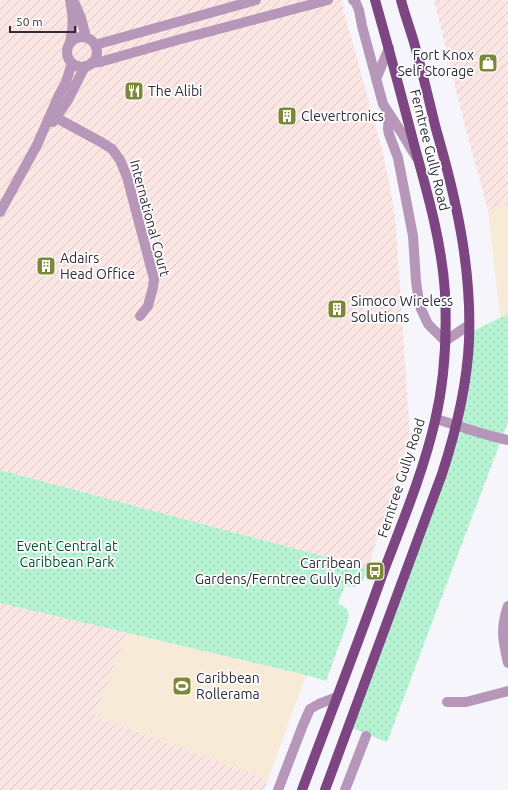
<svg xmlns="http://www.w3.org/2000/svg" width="508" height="790" font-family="Ubuntu,sans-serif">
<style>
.commercial{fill:#f7ead6}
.industrial{fill:url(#industrial-furrows)}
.grass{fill:url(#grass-dots)}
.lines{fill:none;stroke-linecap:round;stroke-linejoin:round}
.street{stroke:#b696b9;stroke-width:10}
.primary{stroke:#7e4583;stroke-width:10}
.labels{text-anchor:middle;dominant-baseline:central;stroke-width:3.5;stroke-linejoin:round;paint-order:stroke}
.poi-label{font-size:14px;fill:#2f2c39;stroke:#fff;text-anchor:start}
.street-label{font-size:14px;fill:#2f2c39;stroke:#fff}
.park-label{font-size:14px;fill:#015134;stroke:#fff}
</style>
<defs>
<pattern id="industrial-furrows" width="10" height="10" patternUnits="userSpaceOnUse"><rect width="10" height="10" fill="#fce6e4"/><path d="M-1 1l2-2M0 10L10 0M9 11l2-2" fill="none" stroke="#d8c5c4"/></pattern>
<pattern id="grass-dots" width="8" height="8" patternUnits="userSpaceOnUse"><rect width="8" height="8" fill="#b6f3d2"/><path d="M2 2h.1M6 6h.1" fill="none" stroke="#9dd0b5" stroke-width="1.8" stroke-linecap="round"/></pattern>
</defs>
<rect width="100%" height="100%" fill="#f6f5fc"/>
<path class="commercial" d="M508,204v110l-8,3 -12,-107z
M127,633l179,42 -38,105 -173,-64z"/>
<path class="industrial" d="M0,0h342l2,12 39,141 12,61 15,222 -42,132 -368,-98z
M434,0h74v204l-20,6 -23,-83z
M0,603l127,30 -32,83 173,64 -4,10h-264z"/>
<path class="grass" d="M508,314v108l-121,320 -38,-15 102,-280 18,-114z
M0,470l368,98c-6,14 -6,21 -23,18l-4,9 -3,9c9,4 12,7 10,17l-22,60 -20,-6 -306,-72z"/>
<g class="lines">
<path class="street" d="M70,0c3,17 4,24 0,42
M353,0l3,3 3,7 3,16 21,78 20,31 13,22
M75,4l6,14 5,19
M67 52a15 15 0 1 1 30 0a15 15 0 1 1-30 0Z
M95,45l161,-45
M91,63l9,-1 81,-23 147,-39
M376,79l13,-31
M389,113l-1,16 1,5 9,24 15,78 3,45 3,21 2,7 7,15 17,17 24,-16
M51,115l50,27 11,7 8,11 7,17 27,102 -1,8 -5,19 -8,10
M53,122l15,-22 17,-34
M0,212l37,-67 22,-50 7,-13 6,-19
M436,419c24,7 47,16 72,21
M508,606c-8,23 -5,35 0,57
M447,702h19l42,-11
M278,790l25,-65 7,-16 9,-5 18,-7
M345,790l21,-54"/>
<path class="primary" d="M302,790c27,-72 55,-144 81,-217 19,-50 40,-100 52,-152 10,-42 12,-85 10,-128 -3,-49 -17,-98 -30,-145 -13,-50 -26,-99 -40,-148
M325,790l117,-316c14,-43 25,-87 27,-133 3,-73 -13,-143 -33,-212 -7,-28 -13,-55 -21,-83 -4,-15 -10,-30 -14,-46"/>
</g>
<defs>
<symbol id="shop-square" viewBox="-11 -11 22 22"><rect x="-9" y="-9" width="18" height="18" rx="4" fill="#7c8835" stroke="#fff"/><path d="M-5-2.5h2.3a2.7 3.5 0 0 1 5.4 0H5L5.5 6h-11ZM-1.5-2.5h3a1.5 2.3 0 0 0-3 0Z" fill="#fff"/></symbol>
<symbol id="restaurant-square" viewBox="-11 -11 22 22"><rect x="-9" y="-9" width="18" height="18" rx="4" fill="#7c8835" stroke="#fff"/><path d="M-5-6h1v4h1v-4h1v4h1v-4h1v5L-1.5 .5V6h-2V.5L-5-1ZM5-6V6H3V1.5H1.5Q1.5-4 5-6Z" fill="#fff"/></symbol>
<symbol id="building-square" viewBox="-11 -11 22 22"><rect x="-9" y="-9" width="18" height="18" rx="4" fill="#7c8835" stroke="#fff"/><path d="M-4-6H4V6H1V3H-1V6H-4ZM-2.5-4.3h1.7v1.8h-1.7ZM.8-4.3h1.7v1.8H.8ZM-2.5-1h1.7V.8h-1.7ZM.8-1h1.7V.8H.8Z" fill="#fff"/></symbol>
<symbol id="bus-square" viewBox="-11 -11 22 22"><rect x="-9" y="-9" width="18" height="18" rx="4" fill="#7c8835" stroke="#fff"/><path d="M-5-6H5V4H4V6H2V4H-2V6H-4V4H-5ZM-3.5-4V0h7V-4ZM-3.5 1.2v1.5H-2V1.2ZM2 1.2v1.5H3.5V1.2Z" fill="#fff"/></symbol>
<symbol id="stadium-square" viewBox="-11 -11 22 22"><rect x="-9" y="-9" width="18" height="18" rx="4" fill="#7c8835" stroke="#fff"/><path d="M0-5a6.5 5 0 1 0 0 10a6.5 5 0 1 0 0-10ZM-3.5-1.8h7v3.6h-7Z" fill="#fff"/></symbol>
</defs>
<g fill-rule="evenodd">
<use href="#shop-square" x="477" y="52" width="22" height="22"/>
<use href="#restaurant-square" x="123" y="80" width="22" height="22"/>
<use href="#building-square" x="276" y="105" width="22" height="22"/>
<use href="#building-square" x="35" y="255" width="22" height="22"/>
<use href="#building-square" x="326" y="298" width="22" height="22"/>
<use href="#bus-square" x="364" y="560" width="22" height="22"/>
<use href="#stadium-square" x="171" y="675" width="22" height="22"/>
</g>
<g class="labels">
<g class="poi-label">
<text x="474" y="55" text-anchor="end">Fort Knox<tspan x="474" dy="16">Self Storage</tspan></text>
<text x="148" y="91">The Alibi</text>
<text x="301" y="116">Clevertronics</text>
<text x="60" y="258">Adairs<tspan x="60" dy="16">Head Office</tspan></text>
<text x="351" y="301">Simoco Wireless<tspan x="351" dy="16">Solutions</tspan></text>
<text x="361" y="563" text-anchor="end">Carribean<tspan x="361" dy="16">Gardens/Ferntree Gully Rd</tspan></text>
<text x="196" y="678">Caribbean<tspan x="196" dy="16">Rollerama</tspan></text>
</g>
<g class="street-label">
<text transform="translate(430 150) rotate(76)">Ferntree Gully Road</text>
<text transform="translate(150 218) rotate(75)">International Court</text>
<text transform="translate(401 478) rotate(-72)">Ferntree Gully Road</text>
</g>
<g class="park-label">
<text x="67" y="546">Event Central at<tspan x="67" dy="16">Caribbean Park</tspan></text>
</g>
</g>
<path d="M10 26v6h65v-6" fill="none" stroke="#2f2c39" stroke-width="2"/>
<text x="16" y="26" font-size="12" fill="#2f2c39" stroke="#ffffff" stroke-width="3" paint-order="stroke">50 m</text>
</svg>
